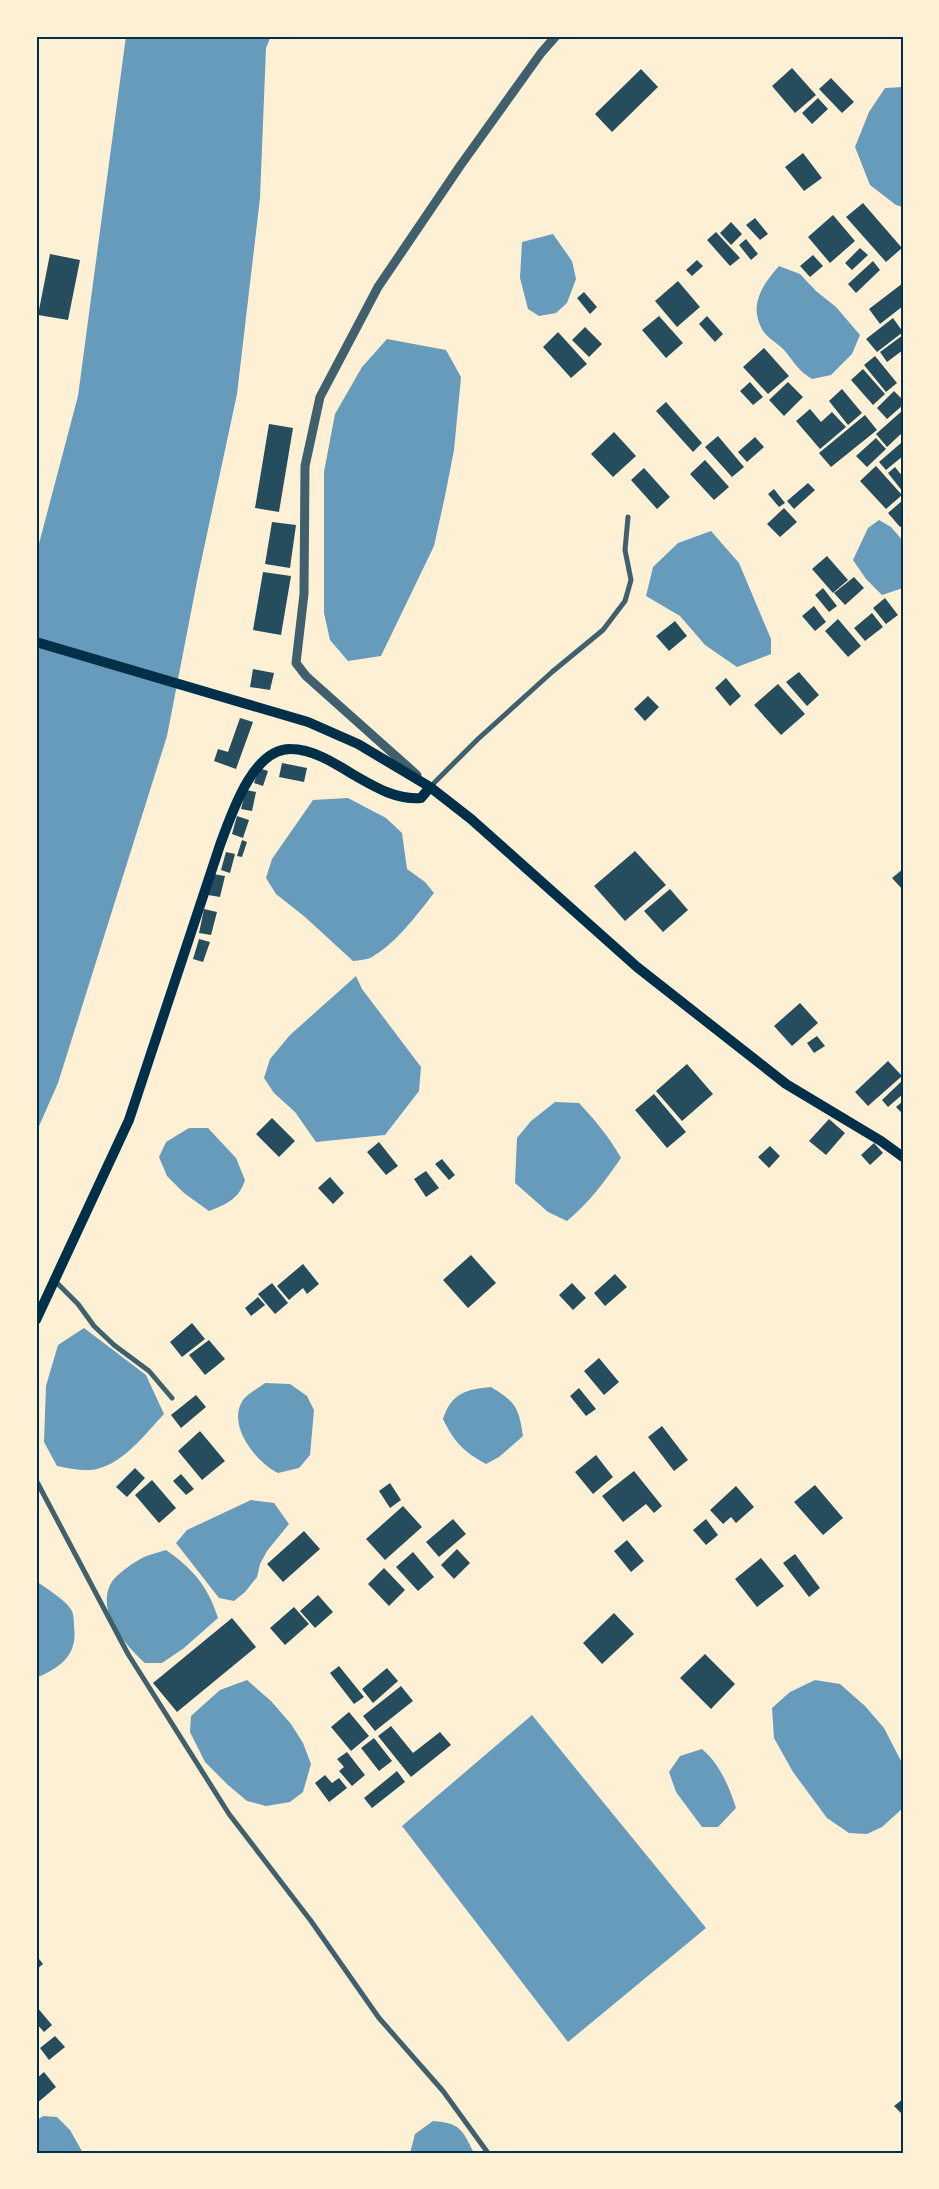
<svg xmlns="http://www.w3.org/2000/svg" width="939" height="2189" font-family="'Open Sans',sans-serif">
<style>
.water{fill:#669bbc}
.building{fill:#264d5e}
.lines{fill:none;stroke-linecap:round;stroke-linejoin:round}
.minor{stroke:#3f606c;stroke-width:5}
.tertiary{stroke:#3f606c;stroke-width:9}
.secondary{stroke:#003049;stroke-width:10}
.neatline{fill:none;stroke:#003049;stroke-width:2}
</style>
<rect width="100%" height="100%" fill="#fdf0d5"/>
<path class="water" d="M126,36h145l-5,12 -6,150 -23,196 -39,182 -31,160 -109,347 -22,50v-578l42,-159z
M903,87v120l-7,-2 -26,-20 -15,-38 14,-35 16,-24z
M553,234l19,27 4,18 -9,24 -11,10 -17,3 -11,-7 -8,-31 2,-36z
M779,266l21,8 16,17 20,16 24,28 -8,19 -21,21 -19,4c-17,-11 -17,-17 -29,-30 -6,-6 -15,-11 -20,-18 -15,-25 -1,-46 16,-65z
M387,339l59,11 15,27 -7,73 -9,46 -11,50 -53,110 -33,5 -18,-21 -6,-27v-141l11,-58 27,-47z
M879,520l12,7 12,14v47l-21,7 -16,-16 -13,-19 15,-32z
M711,531l28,32 32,76v15l-34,13 -32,-22 -25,-29 -34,-20 7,-29 25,-24z
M348,798l38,20 16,15 5,36 18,13 9,11c-18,23 -37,49 -62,64 -5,3 -13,3 -19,4l-48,-44 -29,-23 -10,-16 6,-19 41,-59z
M356,976l6,13 59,78 -2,24 -34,44 -69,7 -21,-30 -21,-19 -10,-15 6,-19 20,-24z
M555,1102l24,1c17,18 30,34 42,55 -16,23 -32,45 -54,63l-19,-9 -33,-29 2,-45 14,-17z
M189,1128h19l28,30 9,22c-6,19 -18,24 -36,31l-25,-18 -17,-17 -8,-19 7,-15z
M84,1328l62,47 18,39c-18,19 -36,44 -61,53 -14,6 -31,2 -46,-1l-13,-24 2,-56 12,-41z
M265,1383l25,1 17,12 7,14 -4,45 -11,13 -21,5c-22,-11 -52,-48 -35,-73 5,-7 16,-12 22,-17z
M491,1387c25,15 28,21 32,49l-24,21 -13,7c-22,-12 -32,-22 -43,-45 8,-26 24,-30 48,-32z
M251,1500l23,3 15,21 -22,27 -7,13 -3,13 -12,15 -11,9 -15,-3 -43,-55 11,-13z
M166,1550c27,19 42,36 52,68l-34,30 -22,15h-17c-20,-18 -52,-55 -32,-83 5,-6 17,-15 24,-19 8,-6 20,-8 29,-11z
M36,1581c10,7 31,20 36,30 2,5 2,12 2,16 4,28 -14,41 -38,51z
M247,1680l24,21 20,23 12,19 8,21 -8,28 -13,10 -24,4 -19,-5 -19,-16 -23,-23 -15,-30 1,-16 29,-26z
M815,1680l25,4 25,22 19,22 19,37v43l-21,19 -15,7 -18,-1 -22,-15 -34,-46 -19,-34 -2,-30 18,-16z
M532,1715l174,213 -138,114 -166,-216z
M702,1749c17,14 27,37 34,59l-18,19h-16l-26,-35 -7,-20 11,-16z
M43,2116l14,1 13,13 13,23h-47v-32z
M433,2121c27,2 29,8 41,32h-64l5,-19z"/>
<path class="building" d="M792,68l24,27 -21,18 -23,-27z
M641,69l17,18 -46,45 -17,-18z
M831,78l23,24 -12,11 -23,-24z
M818,98l10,11 -16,15 -10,-11z
M803,153l19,25 -18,13 -19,-24z
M863,203l39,45 -16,14 -40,-45z
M833,215l22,26 -25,22 -22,-26z
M755,218l13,16 -8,6 -14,-15z
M731,222l11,12 -11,11 -11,-12z
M716,232l24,26 -10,8 -23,-26z
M746,239l12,15 -7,6 -12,-15z
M860,248l8,7 -16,15 -7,-7z
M50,254l30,6 -12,60 -30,-5z
M813,255l10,11 -13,11 -10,-11z
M697,260l6,6 -11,10 -6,-6z
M873,261l7,9 -24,23 -8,-9z
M678,281l22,26 -23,20 -22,-26z
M903,283v23l-23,18 -11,-15z
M584,292l13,15 -7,7 -13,-16z
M659,316l24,27 -17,15 -24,-28z
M707,316l16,18 -8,8 -16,-18z
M893,318l10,14 -26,20 -11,-13z
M585,327l17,17 -13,13 -17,-17z
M558,332l29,32 -16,14 -28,-31z
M903,335v15l-16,12 -7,-10z
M764,348l25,28 -21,18 -25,-27z
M875,356l22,27 -11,9 -22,-27z
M863,369l22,25 -12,11 -22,-25z
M750,382l13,15 -10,8 -13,-14z
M788,382l15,15 -19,19 -15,-16z
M842,389l20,24 -14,12 -19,-24z
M894,391l9,9v5l-16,14 -10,-11z
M666,402l36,41 -9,9 -37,-41z
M810,409l11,13 11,-10 14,15 -26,22 -24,-28z
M903,410v22l-16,15 -11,-13z
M865,415l12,15 -46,37 -12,-14z
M269,424l24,4 -14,84 -24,-4z
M614,432l22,24 -23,21 -22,-23z
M718,436l26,31 -12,10 -27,-30z
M755,437l9,10 -17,15 -9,-10z
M876,438l10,11 -19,18 -11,-11z
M901,443l2,2v11l-17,14 -7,-8z
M705,460l24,27 -15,13 -24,-26z
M876,466l26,29 -16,14 -26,-28z
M895,467l8,10v15l-15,-19z
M644,468l26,29 -13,12 -26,-29z
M808,483l7,7 -21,19 -7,-8z
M774,489l11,14 -6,4 -11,-13z
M903,500v25l-3,2 -12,-14z
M784,508l13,14 -17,15 -13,-13z
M272,522l24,3 -6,43 -25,-4z
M827,556l21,24 -15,13 -21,-24z
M263,572l28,4 -10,59 -28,-5z
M854,577l10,11 -19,17 -11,-12z
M823,588l14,18 -8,6 -14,-17z
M885,598l13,17 -12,9 -13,-16z
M814,606l12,16 -11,9 -13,-15z
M872,613l11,14 -18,14 -11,-13z
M838,619l23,27 -13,11 -23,-26z
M675,621l12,15 -18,15 -13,-15z
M253,669l21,4 -4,17 -20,-3z
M799,672l20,23 -12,11 -21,-24z
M726,678l15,18 -11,10 -15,-18z
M778,684l27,30 -24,21 -27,-30z
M648,696l11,11 -14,14 -11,-12z
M240,718l13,4 -17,47 -22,-8 4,-12 10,3z
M282,763l25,5 -3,14 -25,-5z
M259,768l9,3 -5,15 -9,-3z
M246,790l10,2 -4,19 -11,-2z
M237,816l12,4 -6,18 -11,-4z
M242,840l5,2 -5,15 -5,-1z
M635,851l31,34 -41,36 -31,-35z
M226,852l9,2 -5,19 -9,-3z
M903,869v21l-11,-12z
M213,874l12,2 -5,21 -12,-2z
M670,889l18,21 -25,22 -19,-21z
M204,909l13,3 -6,23 -12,-2z
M199,939l11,3 -7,20 -10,-3z
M800,1003l18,20 -26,23 -18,-20z
M817,1036l8,10 -11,7 -7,-10z
M888,1061l14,15 -34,30 -13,-14z
M687,1064l26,30 -31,27 -26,-30z
M903,1080v14l-15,13 -6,-7z
M654,1094l32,38 -19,16 -32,-38z
M903,1101v13l-7,-7z
M272,1118l23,23 -16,16 -23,-23z
M829,1119l16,14 -19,22 -17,-14z
M379,1142l19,24 -12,9 -19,-23z
M874,1143l9,10 -13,12 -9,-10z
M770,1146l10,10 -11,12 -11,-11z
M442,1159l13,16 -6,5 -14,-16z
M426,1171l13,17 -13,9 -12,-18z
M330,1177l14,16 -11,11 -15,-16z
M471,1255l25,28 -28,25 -25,-28z
M303,1264l16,20 -12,10 -4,-6 -14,12 -12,-14z
M615,1274l12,13 -22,19 -11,-13z
M272,1283l16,20 -13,11 -17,-20z
M572,1283l14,15 -13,12 -14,-15z
M258,1297l7,8 -14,11 -6,-8z
M192,1323l13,16 -23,18 -12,-15z
M209,1340l16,19 -20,16 -16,-20z
M599,1358l20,24 -15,13 -20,-24z
M579,1388l17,21 -10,7 -16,-20z
M196,1395l10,12 -25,21 -10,-13z
M662,1426l26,34 -14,11 -26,-34z
M200,1431l25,30 -23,19 -24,-29z
M596,1455l17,22 -20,17 -18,-22z
M135,1468l10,10 -18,19 -11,-10z
M634,1471l28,35 -8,7 -8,-9 -23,18 -21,-26z
M181,1474l13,15 -8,6 -13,-14z
M152,1480l24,28 -17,15 -24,-28z
M390,1483l11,17 -11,8 -11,-17z
M815,1485l28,33 -20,17 -29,-33z
M736,1486l18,21 -18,16 -5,-6 -8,7 -13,-14z
M403,1506l19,21 -37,33 -19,-21z
M453,1519l13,15 -27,23 -13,-15z
M706,1519l12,16 -12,10 -13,-15z
M304,1531l16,18 -37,33 -16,-18z
M627,1540l17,21 -13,11 -17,-21z
M457,1549l13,14 -16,16 -13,-14z
M413,1552l21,25 -16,14 -22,-24z
M795,1554l25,34 -11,9 -26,-34z
M761,1558l23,28 -27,21 -22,-28z
M384,1568l21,22 -16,16 -21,-22z
M318,1595l15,17 -18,16 -15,-17z
M294,1607l15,17 -24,21 -15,-17z
M614,1613l20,21 -32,30 -19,-21z
M232,1618l24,29 -79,65 -24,-29z
M705,1654l30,30 -24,25 -31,-31z
M339,1666l25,31 -10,7 -24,-31z
M387,1668l11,13 -25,22 -11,-14z
M401,1686l12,15 -38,30 -12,-15z
M349,1712l20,24 -18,15 -20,-24z
M391,1726l22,27 27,-21 11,13 -40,32 -33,-41z
M374,1738l18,23 -13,10 -18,-23z
M347,1752l18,23 -13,11 -13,-15 5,-4 -7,-8z
M397,1771l8,11 -33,26 -8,-10z
M325,1775l7,8 7,-5 8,10 -18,14 -14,-19z
M36,1955l7,9 -7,6z
M36,2006l16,19 -8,7 -8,-9z
M55,2036l10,11 -16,13 -9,-12z
M44,2072l12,15 -20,17v-25z
M903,2099v16l-9,-9z"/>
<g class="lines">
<path class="minor" d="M430,787l48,-48 74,-67 51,-42 22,-29 6,-21 -6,-30 3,-33
M54,1280l24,24 16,22 20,19 35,26 23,27
M36,1480l92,174 101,160 82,107 68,97 64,73 45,62"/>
<path class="tertiary" d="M417,775l-111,-99 -10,-13 8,-69 1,-128 15,-69 58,-110 82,-121 81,-113 15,-17"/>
<path class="secondary" d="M36,642l272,80 50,22 42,25 30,18 41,32 166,148 149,117 95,57 22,16
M36,1320l93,-200 91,-275c11,-29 32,-97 71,-96 22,0 45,15 63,26 21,12 42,25 67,23l9,-11"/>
</g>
<rect width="939" height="2189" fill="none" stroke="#fdf0d5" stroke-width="75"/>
<rect x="38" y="38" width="864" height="2114" class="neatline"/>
</svg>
